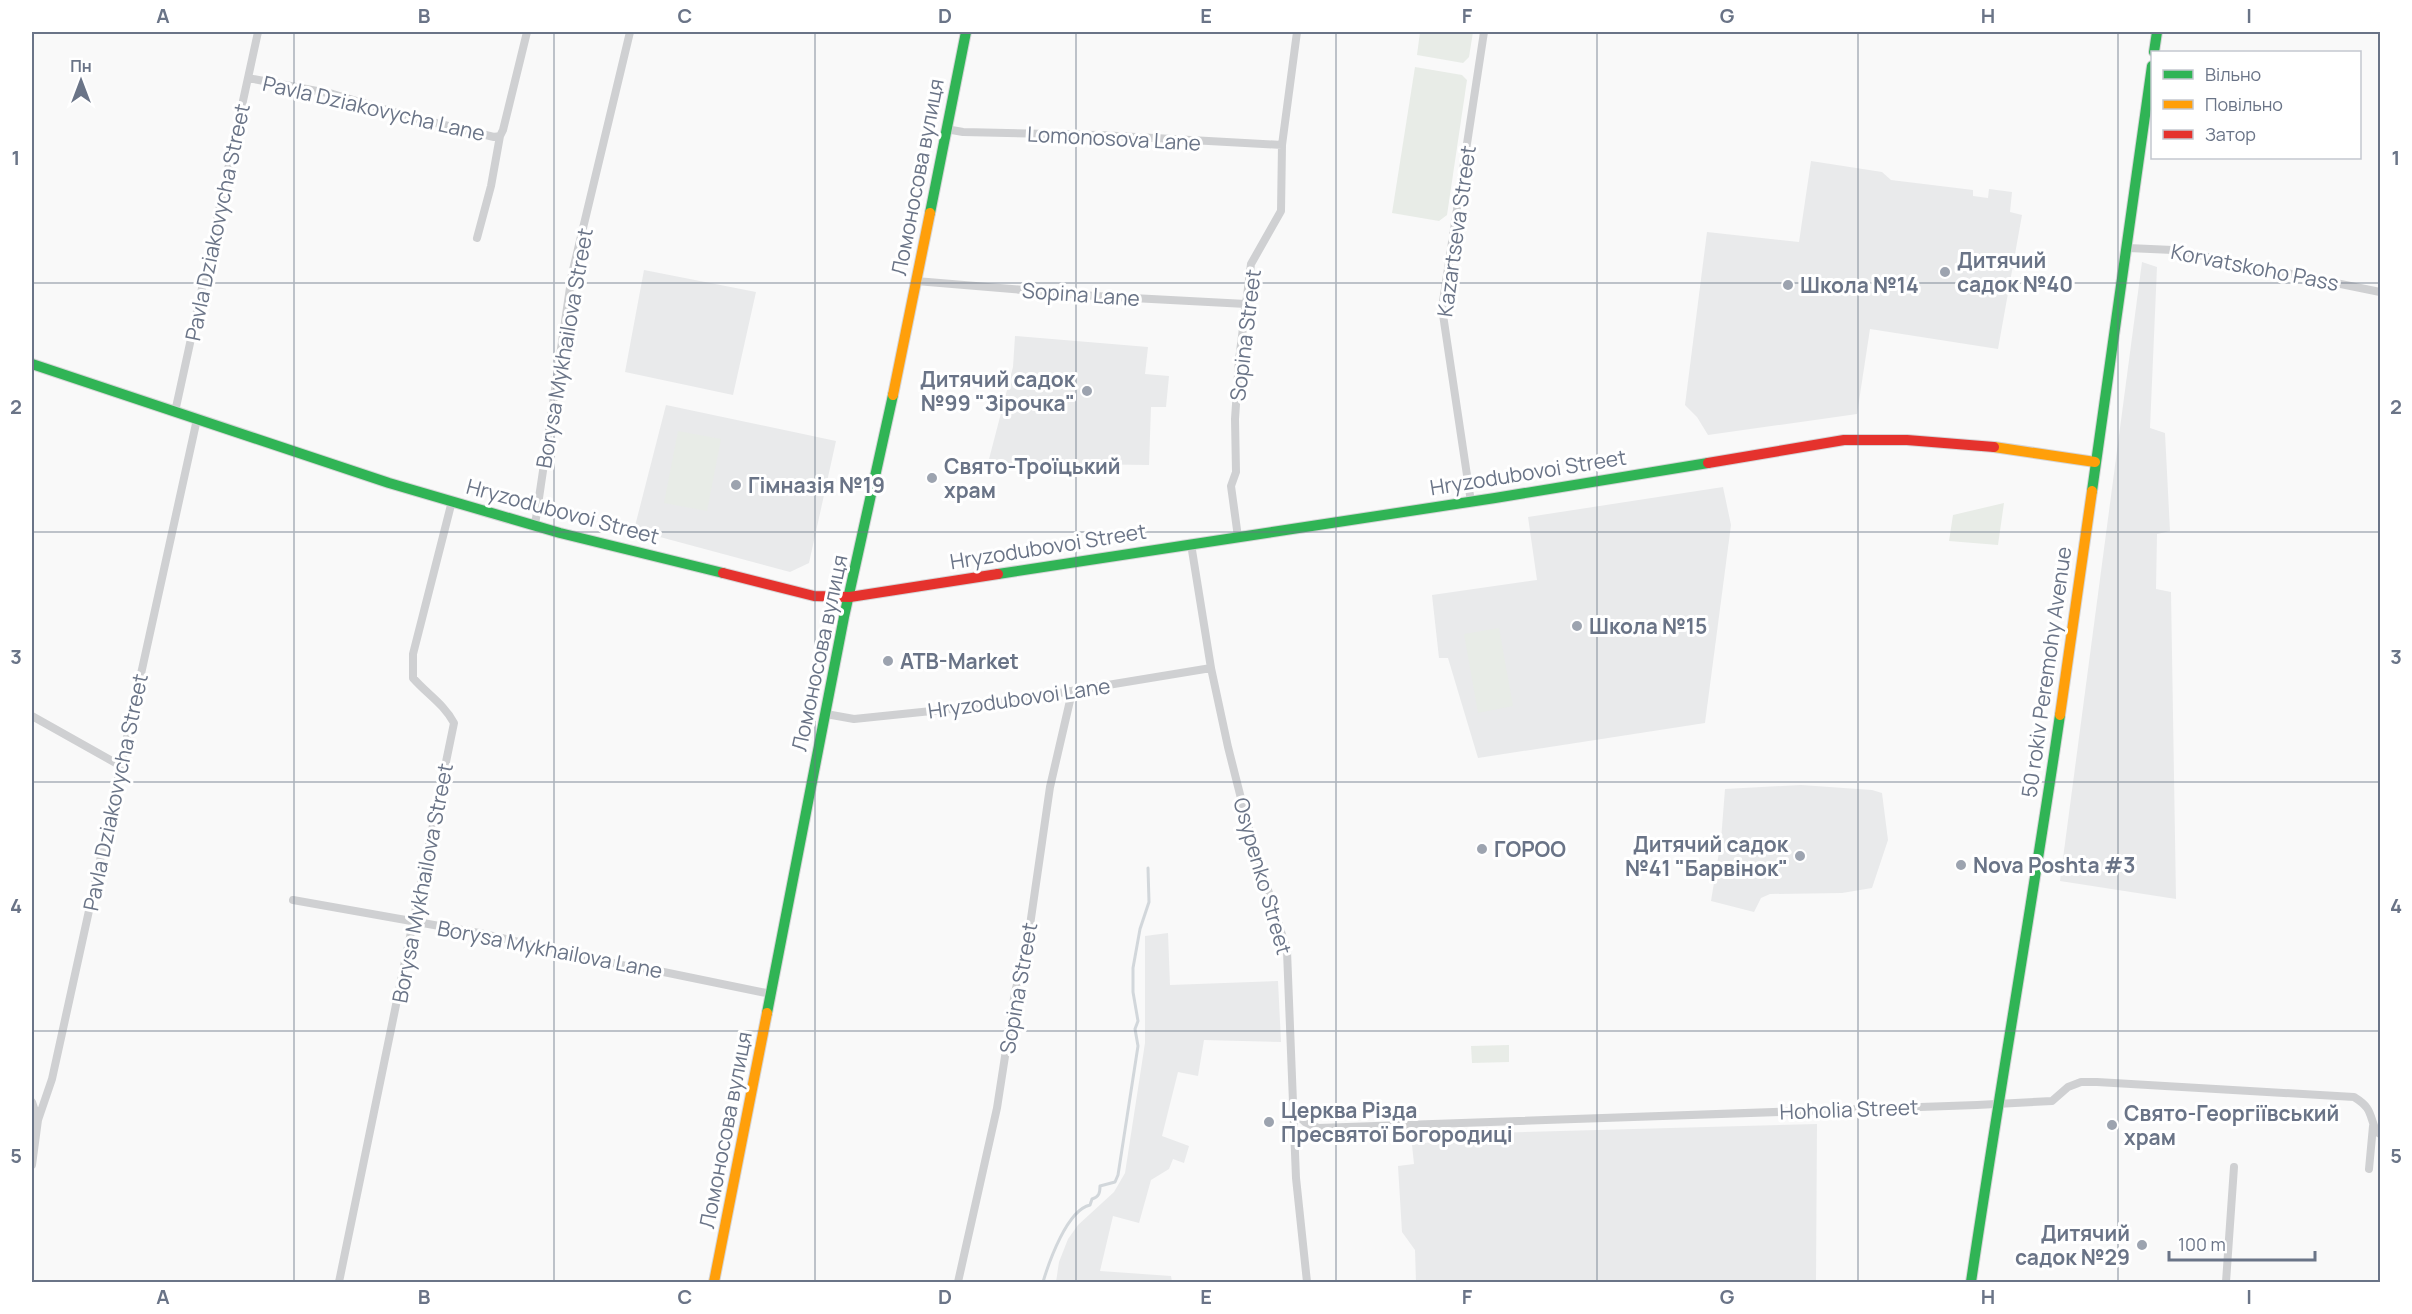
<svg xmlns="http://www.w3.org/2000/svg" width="2412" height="1314" font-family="Manrope,sans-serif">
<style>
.built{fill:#e9eaeb}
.green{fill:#e8ece7}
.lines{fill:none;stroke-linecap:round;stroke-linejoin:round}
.stream{stroke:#d2d7db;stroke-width:3}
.fast-casing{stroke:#d5d5d7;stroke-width:12}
.slow-casing{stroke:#d5d5d7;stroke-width:12}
.jam-casing{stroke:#d5d5d7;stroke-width:12}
.street{stroke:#cfd0d2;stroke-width:8}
.fast{stroke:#30b455;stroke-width:10}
.slow{stroke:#ff9f0a;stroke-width:10}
.jam{stroke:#e5322d;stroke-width:10}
.grid{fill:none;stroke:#6a7487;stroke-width:1.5;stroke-opacity:0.55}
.poi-dot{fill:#9ca3af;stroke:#fff;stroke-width:2}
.labels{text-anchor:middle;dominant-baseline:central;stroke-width:6;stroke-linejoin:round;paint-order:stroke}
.street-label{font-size:21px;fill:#6a7487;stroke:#fff}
.poi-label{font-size:21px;font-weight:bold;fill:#6a7487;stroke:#fff;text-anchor:start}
.neatline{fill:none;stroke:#6a7487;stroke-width:2}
.grid-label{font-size:20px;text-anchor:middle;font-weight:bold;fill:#6a7487}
</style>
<rect width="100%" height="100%" fill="#f9f9f9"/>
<path class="built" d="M1811,161l71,11 9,8 82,10v6l15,2 1,-9 23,3 -2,20 12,3 -24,134 -128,-20 -13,85 -149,21 -11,-18 -12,-12 22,-173 92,10z
M2142,262l15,5 -7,161 15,5 5,98 -13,3 -1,55 15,3 5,307 -116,-18z
M644,270l112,22 -23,103 -108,-23z
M1015,336l133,11 -3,27 24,2 -3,31h-15l-2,58 -161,-2 25,-96z
M666,405l170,36 -27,122 -19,9 -156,-42z
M1723,487l8,38 -26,198 -227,35 -30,-100h-9l-7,-63 105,-15 -9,-63z
M1801,785l71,5 10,3 6,47 -16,48 -30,5 -72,1 -9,4 -7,14 -43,-11 10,-61 4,-51z
M1168,933l2,52 108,-4 3,61 -77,-2 -6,36 -20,-4 -16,64 27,10 -5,17 -11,-4 -4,10 -18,11 -12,43 -26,-7 -13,55 71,5 1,6h-116l3,-20 9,-23 10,-14 36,-33 11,-19 20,-130v-107z
M1817,1124l-1,158h-400l-1,-32 -13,-18 -4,-66 16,-2 -2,-19 80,-12z"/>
<path class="green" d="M1420,32h53l-4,25 -6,6 -46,-8z
M1415,67l47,8 5,5 -20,135 -8,6 -47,-8z
M678,431l43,8 -14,72 -43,-8z
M2004,503l-6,42 -49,-4 4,-26z
M1499,628l14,78 -35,7 -14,-79z
M1509,1045v17l-37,1 -1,-17z"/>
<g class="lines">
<path class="stream" d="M1043,1282c6,-20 24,-72 47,-77l2,-6c7,-2 8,-6 8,-13l15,-4 3,-7 20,-129 -3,-17 3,-8 -5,-29v-24l7,-39 9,-27 -1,-34"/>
<defs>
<path id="fast" d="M2154,52l3,-20
M930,213l36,-181
M32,364l357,119 171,50 163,40
M2092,491l60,-425
M998,574l497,-76 213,-35
M767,1013l77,-396 49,-222
M1971,1282c28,-189 61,-377 89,-567"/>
<path id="slow" d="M893,395l37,-182
M1994,447l101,15
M2060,715l32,-224
M714,1282l53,-269"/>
<path id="jam" d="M1708,463l136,-23h63l87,7
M723,573l91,23 36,1 148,-23"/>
</defs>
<use href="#fast" class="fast-casing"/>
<use href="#slow" class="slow-casing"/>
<use href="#jam" class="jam-casing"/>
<path class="street" d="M248,78l85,16 78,23 83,20 6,-1 3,-6 24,-98
M946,129l17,3 137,3 182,10
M477,238l14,-52 9,-50
M2128,248l45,2 207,42
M916,281l179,15 151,8
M175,412l83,-380
M1471,502l-29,-194 42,-276
M535,525l37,-251 58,-242
M1238,537l-7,-51 5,-14 -1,-53 4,-59 12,-96 30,-53 1,-66 15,-113
M1191,544l20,124 17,79 19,75 40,129 9,227 11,104
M826,714l28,5 126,-13 231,-38
M32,716l89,50
M293,900l186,33 147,33 23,3 122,25
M32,1102l6,18
M1294,1112l11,10 13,6 659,-23 75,-4 16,-14 13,-5h16l257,15c18,11 15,17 22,34l4,3
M32,1165l6,-45 14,-41 145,-660
M2369,1169l4,-43
M339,1282l115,-559c-10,-19 -27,-29 -41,-45v-24l39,-153
M958,1282l39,-174 18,-116 12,-46 23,-159 22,-95
M2226,1282l8,-115"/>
<use href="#fast" class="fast"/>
<use href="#slow" class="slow"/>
<use href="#jam" class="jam"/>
</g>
<path class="grid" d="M294,32v1250M554,32v1250M815,32v1250M1076,32v1250M1336,32v1250M1597,32v1250M1858,32v1250M2118,32v1250M32,283h2348M32,532h2348M32,782h2348M32,1031h2348"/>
<g class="poi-dot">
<circle cx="1945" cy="272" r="6"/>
<circle cx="1788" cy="285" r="6"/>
<circle cx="1087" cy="391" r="6"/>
<circle cx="932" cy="478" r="6"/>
<circle cx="736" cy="485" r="6"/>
<circle cx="1577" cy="626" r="6"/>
<circle cx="888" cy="661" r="6"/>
<circle cx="1482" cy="849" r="6"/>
<circle cx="1800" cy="856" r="6"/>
<circle cx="1961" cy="865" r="6"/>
<circle cx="1269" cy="1122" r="6"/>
<circle cx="2112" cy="1125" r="6"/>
<circle cx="2142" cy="1245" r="6"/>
</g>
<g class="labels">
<g class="street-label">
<text transform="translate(374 108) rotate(13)">Pavla Dziakovycha Lane</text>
<text transform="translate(1114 138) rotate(3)">Lomonosova Lane</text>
<text transform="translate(917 177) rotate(-79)">Ломоносова вулиця</text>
<text transform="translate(217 222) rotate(-78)">Pavla Dziakovycha Street</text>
<text transform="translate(1456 231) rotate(-82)">Kazartseva Street</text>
<text transform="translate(2255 267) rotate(11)">Korvatskoho Pass</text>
<text transform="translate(1081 294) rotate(4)">Sopina Lane</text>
<text transform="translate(1245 335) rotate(-83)">Sopina Street</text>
<text transform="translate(564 348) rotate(-80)">Borysa Mykhailova Street</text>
<text transform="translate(1528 472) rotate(-9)">Hryzodubovoi Street</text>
<text transform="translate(563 511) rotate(15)">Hryzodubovoi Street</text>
<text transform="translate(1048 546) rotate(-9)">Hryzodubovoi Street</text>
<text transform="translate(819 653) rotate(-78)">Ломоносова вулиця</text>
<text transform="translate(2046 672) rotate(-82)">50 rokiv Peremohy Avenue</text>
<text transform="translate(1019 698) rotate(-8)">Hryzodubovoi Lane</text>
<text transform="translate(115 792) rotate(-78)">Pavla Dziakovycha Street</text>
<text transform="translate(1263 876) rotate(74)">Osypenko Street</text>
<text transform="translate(422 883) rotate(-79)">Borysa Mykhailova Street</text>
<text transform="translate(550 949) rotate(11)">Borysa Mykhailova Lane</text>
<text transform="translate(1018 988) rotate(-80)">Sopina Street</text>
<text transform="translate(1849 1109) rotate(-2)">Hoholia Street</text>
<text transform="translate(725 1130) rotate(-79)">Ломоносова вулиця</text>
</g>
<g class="poi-label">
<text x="1957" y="260">Дитячий<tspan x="1957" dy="24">садок №40</tspan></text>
<text x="1800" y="285">Школа №14</text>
<text x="1075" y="379" text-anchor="end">Дитячий садок<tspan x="1075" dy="24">№99 "Зірочка"</tspan></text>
<text x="944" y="466">Свято-Троїцький<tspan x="944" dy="24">храм</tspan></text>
<text x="748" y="485">Гімназія №19</text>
<text x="1589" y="626">Школа №15</text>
<text x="900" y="661">ATB-Market</text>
<text x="1788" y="844" text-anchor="end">Дитячий садок<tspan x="1788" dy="24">№41 "Барвінок"</tspan></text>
<text x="1494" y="849">ГОРОО</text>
<text x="1973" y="865">Nova Poshta #3</text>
<text x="1281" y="1110">Церква Різда<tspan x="1281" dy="24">Пресвятої Богородиці</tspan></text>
<text x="2124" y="1113">Свято-Георгіївський<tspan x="2124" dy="24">храм</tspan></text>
<text x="2130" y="1233" text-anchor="end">Дитячий<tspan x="2130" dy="24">садок №29</tspan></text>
</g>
</g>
<rect width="2412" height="1314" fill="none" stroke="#ffffff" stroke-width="66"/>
<rect x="2151" y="51" width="210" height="108" fill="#ffffff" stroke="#c3c7cf" stroke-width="1.5"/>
<rect x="2163" y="70" width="30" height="9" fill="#30b455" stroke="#c3c7cf" stroke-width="1.5"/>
<text x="2205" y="81" font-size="18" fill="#6a7487">Вільно</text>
<rect x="2163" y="100" width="30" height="9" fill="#ff9f0a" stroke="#c3c7cf" stroke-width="1.5"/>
<text x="2205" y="111" font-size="18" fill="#6a7487">Повільно</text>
<rect x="2163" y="130" width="30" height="9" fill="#e5322d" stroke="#c3c7cf" stroke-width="1.5"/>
<text x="2205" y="141" font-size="18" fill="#6a7487">Затор</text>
<g transform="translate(81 81)" stroke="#ffffff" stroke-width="4.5" paint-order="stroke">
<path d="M0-4.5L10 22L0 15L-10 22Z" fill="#6a7487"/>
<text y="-9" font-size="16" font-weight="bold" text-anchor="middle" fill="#6a7487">Пн</text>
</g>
<path d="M2169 1251v9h146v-9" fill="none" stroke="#6a7487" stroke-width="3"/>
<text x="2178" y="1251" font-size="18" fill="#6a7487" stroke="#ffffff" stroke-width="4.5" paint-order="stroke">100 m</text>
<rect x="33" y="33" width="2346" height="1248" class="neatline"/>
<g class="grid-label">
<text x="163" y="23">A</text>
<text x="424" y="23">B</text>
<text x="685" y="23">C</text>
<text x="945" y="23">D</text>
<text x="1206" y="23">E</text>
<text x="1467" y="23">F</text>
<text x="1727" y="23">G</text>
<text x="1988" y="23">H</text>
<text x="2249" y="23">I</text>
<text x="16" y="165">1</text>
<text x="2396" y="165">1</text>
<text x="16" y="414">2</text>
<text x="2396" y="414">2</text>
<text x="16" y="664">3</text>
<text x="2396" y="664">3</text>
<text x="16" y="913">4</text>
<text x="2396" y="913">4</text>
<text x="16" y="1163">5</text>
<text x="2396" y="1163">5</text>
<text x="163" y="1304">A</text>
<text x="424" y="1304">B</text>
<text x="685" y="1304">C</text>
<text x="945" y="1304">D</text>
<text x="1206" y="1304">E</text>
<text x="1467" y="1304">F</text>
<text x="1727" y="1304">G</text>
<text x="1988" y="1304">H</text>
<text x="2249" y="1304">I</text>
</g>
</svg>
